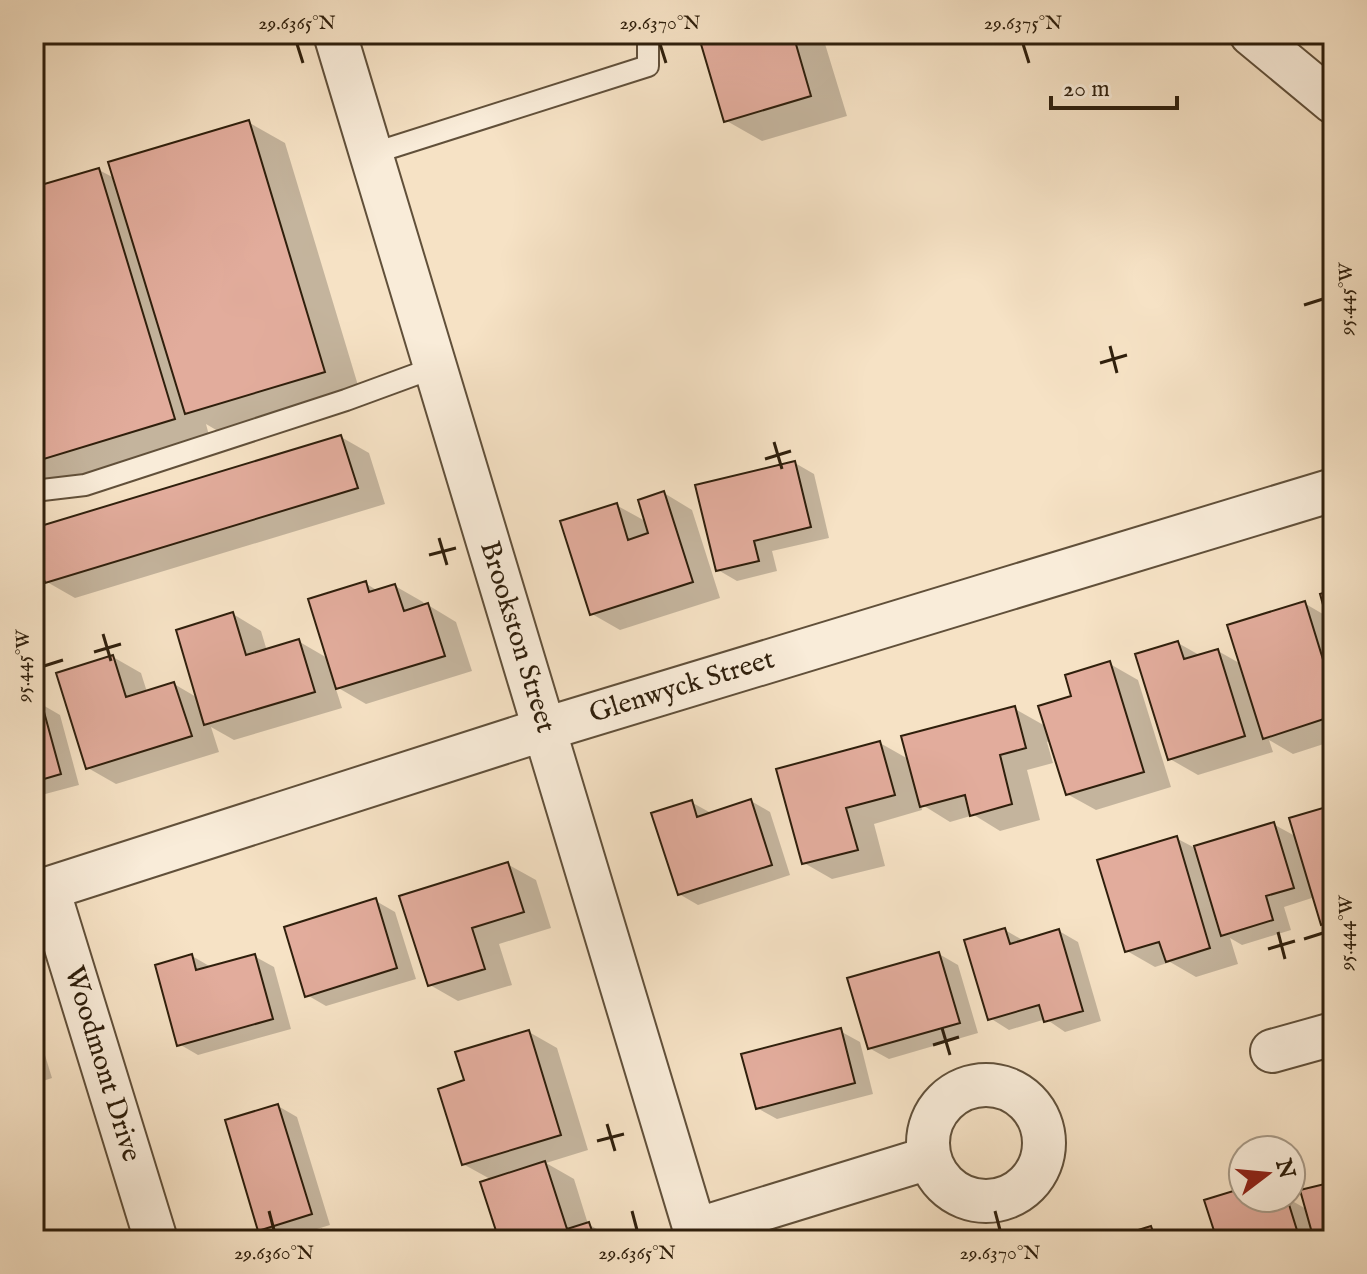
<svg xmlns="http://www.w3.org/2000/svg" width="1367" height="1274" font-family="'IM FELL English',serif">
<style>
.shadow{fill:#0003}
.building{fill:#e2ac9c;stroke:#2f1f0c;stroke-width:2}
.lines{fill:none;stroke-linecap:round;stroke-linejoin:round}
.service-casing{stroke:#61503a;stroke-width:24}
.minor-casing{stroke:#61503a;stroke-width:46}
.service{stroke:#f9ecd9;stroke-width:20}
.minor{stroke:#f9ecd9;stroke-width:42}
.ticks{fill:none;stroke:#2f1f0c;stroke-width:3}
.labels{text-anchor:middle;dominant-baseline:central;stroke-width:8;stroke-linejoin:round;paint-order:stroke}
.street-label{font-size:28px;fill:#2f1f0c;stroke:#f9ecd9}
.neatline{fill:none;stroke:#2f1f0c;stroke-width:3}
.ticks-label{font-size:20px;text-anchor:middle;fill:#2f1f0c}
</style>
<rect width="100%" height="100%" fill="#f6e2c5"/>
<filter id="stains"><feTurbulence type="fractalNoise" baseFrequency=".0025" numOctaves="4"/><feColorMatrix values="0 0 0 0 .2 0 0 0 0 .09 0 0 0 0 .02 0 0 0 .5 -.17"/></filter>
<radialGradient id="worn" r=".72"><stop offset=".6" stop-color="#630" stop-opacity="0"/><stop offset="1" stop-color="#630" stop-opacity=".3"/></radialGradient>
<path class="shadow" d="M700,34h122l25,82 -85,25 -37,-21z
M34,82l6,19 -6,2z
M248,122l37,21 75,249 -137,42 -17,-10 4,15 -155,47 -21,-12v-285l65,-19 17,9z
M341,437l28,16 16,51 -310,94 -28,-16 -13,-43v-8z
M795,463l19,11 15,64 -57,13 5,20 -40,10 -19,-11z
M664,493l28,17 28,88 -100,32 -28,-16 24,-109 31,17z
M365,583l13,8 17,-5 28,16 2,4 3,-1 28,17 16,49 -106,33 -31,-18 7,22 -108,32 -23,-13 8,25 -103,32 -28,-16 25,-111 28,16 6,19 27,-8 24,14 35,-84 28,17 6,20 31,-10 31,18z
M1333,592v149l-40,13 -24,-14 4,12 -75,23 -28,-16 8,-116 23,13 17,-5 23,13 63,-61 24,14z
M1110,664l28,16 33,107 -75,23 -29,-16 -16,-53 -4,1 6,21 -26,7 13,50 -40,11 -26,-16 -24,7 -29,-18 1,6 -48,14 11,42 -53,13 -28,-16 76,-120 30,17 105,-51 32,18z
M34,702l1,3 6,-1 19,11 19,70 -45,12z
M751,801l19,11 20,63 -92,30 -19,-11 12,-92 20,11z
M1333,807v122l-10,-6 -8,-26 -31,10 7,23 -49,15 -12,-7 8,26 -42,13 -26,-15 -15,5 -28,-16 49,-113 19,10 78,-24 24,13z
M507,864l29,16 15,48 -52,16 13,41 -54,16 -28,-16z
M376,901l19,11 21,67 -90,27 -19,-11z
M1005,930l19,11 35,-10 19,11 23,79 -36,11 -19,-13 -37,11 -19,-12z
M939,954l19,11 20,68 -89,26 -20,-11z
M192,956l19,11 43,-11 20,11 17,62 -93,26 -19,-11z
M34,1027l3,2 15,49 -18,6z
M840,1031l20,11 13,52 -96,25 -20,-11z
M529,1032l28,16 31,102 -42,13 28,16 14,45 28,16h-115l-9,-60 -29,-16 4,-82z
M278,1106l19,11 33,108 -49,15 -21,-10z
M1333,1184v56h-114l24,-50v8h19l8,5 17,-5 21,12z
M34,1223l5,17h-5z
M1151,1228l20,12h-59z
M321,1232l14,8h-39z"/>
<path class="building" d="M698,34h95l18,62 -87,26z
M249,120l76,252 -140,42 -77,-252z
M99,168l76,251 -141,43v-275z
M341,435l17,53 -313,95 -11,-37v-18z
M795,461l16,66 -57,14 5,20 -43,10 -21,-86z
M664,491l29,91 -103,33 -30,-94 57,-18 11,37 20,-7 -10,-33z
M366,581l3,11 26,-8 9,27 24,-8 17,53 -109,33 -28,-90z
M1333,590v51l-13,-47z
M1305,601l28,91v24l-70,23 -36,-114z
M233,612l13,43 53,-16 16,53 -111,33 -28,-95z
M1178,641l6,18 34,-10 27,87 -77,24 -33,-106z
M113,655l13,42 48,-15 18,54 -106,33 -30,-96z
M1110,661l34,111 -78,23 -28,-89 33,-10 -6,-21z
M41,701l20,73 -27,8v-78z
M1015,706l11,42 -26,7 12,49 -42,12 -5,-21 -45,12 -19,-71z
M880,741l15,54 -49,13 12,42 -56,14 -26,-95z
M751,799l21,66 -94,30 -27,-82 41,-13 5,17z
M1333,805v116l-12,4 -32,-107z
M1274,822l20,66 -28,8 7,24 -52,16 -27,-90z
M1177,836l33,112 -44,14 -7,-20 -34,10 -28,-92z
M508,862l16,50 -52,16 13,41 -57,17 -29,-90z
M376,898l21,70 -92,29 -21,-70z
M1005,928l5,16 49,-15 24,82 -39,11 -5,-17 -51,15 -24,-80z
M939,952l21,71 -92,26 -21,-71z
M192,954l4,16 59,-16 18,65 -96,27 -22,-81z
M841,1028l14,55 -99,26 -15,-55z
M529,1030l32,105 -99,30 -24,-76 26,-9 -9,-28z
M278,1104l34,110 -54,17 -33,-111z
M545,1161l22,68 22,-7 6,18h-96l-19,-58z
M1333,1182v58h-19l-14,-50z
M1243,1188v10h7l2,8 26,-8h9l13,42h-83l-13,-40z
M1151,1226l5,14h-50z
M321,1230l4,10h-36z"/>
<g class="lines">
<defs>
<path id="service" d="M371,154l277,-88v-32
M34,491l51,-6 261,-85 90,-33"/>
<path id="minor" d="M335,34l363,1206
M1251,34l82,68
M48,889l108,351
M34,893l511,-164 788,-239
M1272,1051l61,-17
M928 1143a58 58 0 1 1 116 0a58 58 0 1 1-116 0Z
M695,1230l234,-72"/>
</defs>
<use href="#service" class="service-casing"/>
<use href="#minor" class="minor-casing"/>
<use href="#service" class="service"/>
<use href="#minor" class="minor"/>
</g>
<path class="ticks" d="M297,44l6,19M660,44l6,19M1023,44l6,19M1304,305l19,-6M1110,346l7,27M1100,363l27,-8M774,442l8,27M765,459l26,-8M439,538l8,27M429,555l27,-7M103,634l8,27M94,652l27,-8M44,666l19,-6M1278,932l7,27M1304,939l19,-6M1268,949l27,-8M942,1028l8,27M933,1045l26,-8M607,1124l8,27M597,1141l27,-7M269,1211l5,19M632,1211l5,19M995,1211l5,19"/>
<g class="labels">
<g class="street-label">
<text transform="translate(517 637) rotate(73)">Brookston Street</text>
<text transform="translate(682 687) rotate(-17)">Glenwyck Street</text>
<text transform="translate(102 1064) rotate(73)">Woodmont Drive</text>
</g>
</g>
<rect width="1367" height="1274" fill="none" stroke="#f6e2c5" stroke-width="88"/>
<g transform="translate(1267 1174) rotate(74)"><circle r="38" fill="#f9ecd9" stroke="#a89a87" stroke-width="2"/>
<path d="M0-6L14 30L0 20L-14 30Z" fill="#8f2418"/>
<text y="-12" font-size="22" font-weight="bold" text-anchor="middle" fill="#2f1f0c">N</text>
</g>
<path d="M1051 96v12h126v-12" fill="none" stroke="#2f1f0c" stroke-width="4"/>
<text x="1063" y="96" font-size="24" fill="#2f1f0c" stroke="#f9ecd9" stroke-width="6" paint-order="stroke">20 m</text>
<rect x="44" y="44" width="1279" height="1186" class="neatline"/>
<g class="ticks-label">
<text x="297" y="29">29.6365°N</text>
<text x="660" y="29">29.6370°N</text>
<text x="1023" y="29">29.6375°N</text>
<text transform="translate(1345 299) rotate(-90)" y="7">95.445°W</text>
<text transform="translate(22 666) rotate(-90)" y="7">95.445°W</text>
<text transform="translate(1345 933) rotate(-90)" y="7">95.444°W</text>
<text x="274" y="1259">29.6360°N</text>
<text x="637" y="1259">29.6365°N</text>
<text x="1000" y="1259">29.6370°N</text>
</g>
<rect width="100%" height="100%" filter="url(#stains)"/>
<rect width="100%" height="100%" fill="url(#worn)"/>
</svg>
